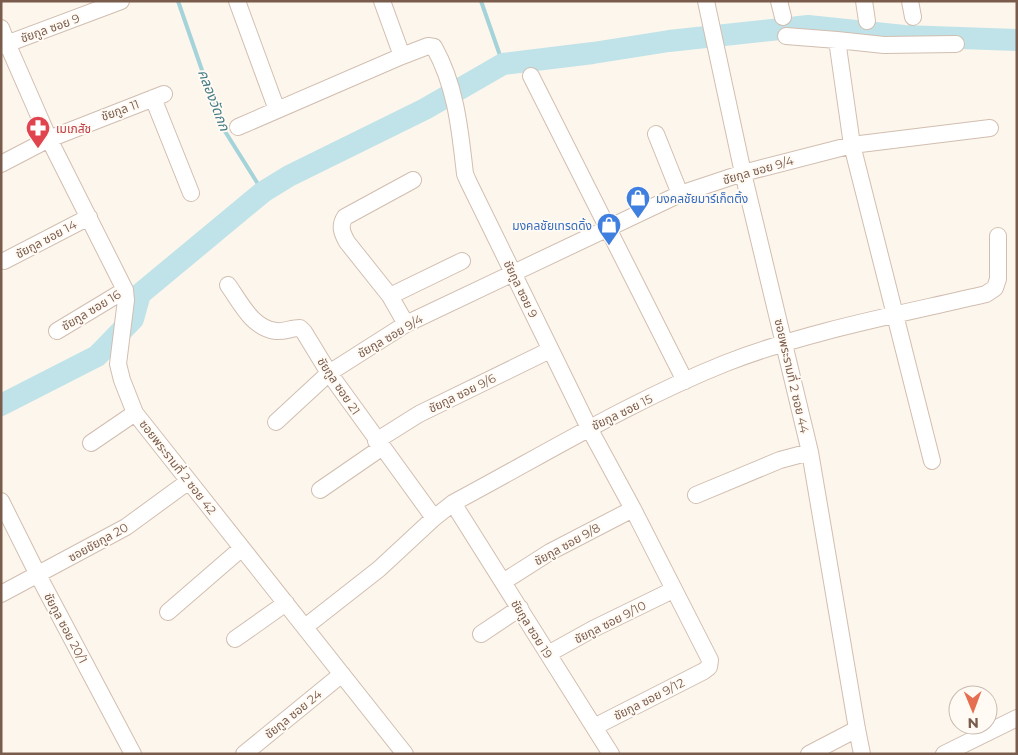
<svg xmlns="http://www.w3.org/2000/svg" width="1018" height="755" font-family="Montserrat,'Noto Sans Thai',sans-serif">
<style>
.lines{fill:none;stroke-linecap:round;stroke-linejoin:round}
.stream{stroke:#a5d3da;stroke-width:4}
.river{stroke:#bfe3e8;stroke-width:22}
.minor-casing{stroke:#d1beb0;stroke-width:18}
.minor{stroke:#fff;stroke-width:16}
.labels{text-anchor:middle;dominant-baseline:central;stroke-width:4;stroke-linejoin:round;paint-order:stroke}
.street-label{font-size:12px;fill:#7a5c4d;stroke:#fffaf3}
.health-label{font-size:12px;fill:#be3a42;stroke:#fffaf3;text-anchor:start}
.shop-label{font-size:12px;fill:#366cbe;stroke:#fffaf3;text-anchor:start}
.water-label{font-size:14px;font-style:italic;fill:#437c86;stroke:#fffaf3}
</style>
<rect width="100%" height="100%" fill="#fdf6ec"/>
<g class="lines">
<path class="stream" d="M178,1l43,124 42,67
M481,1l22,63"/>
<path class="river" d="M1,405l96,-49 36,-37 7,-25 123,-102 26,-16 136,-67 78,-45 90,-11 76,-12 139,-15 96,10 113,4"/>
<defs>
<path id="minor" d="M237,1l40,109
M382,1l20,55
M706,1l37,172 67,279 47,277 5,25
M779,1l4,16
M864,1l3,20
M910,1l3,16
M1,28l6,15 42,96 76,151 1,10 -8,64 4,16 13,33 270,341
M786,36l51,4 15,105 80,316
M837,40l47,5 72,-1
M1,46l120,-45
M531,76l154,305
M153,98l38,95
M238,127l164,-71 26,-10 6,1c22,39 26,83 31,127l3,7 121,247 44,81 77,151 -1,7 -5,4 -110,56
M656,134l24,60
M1,164l48,-25 115,-45
M4,261l85,-44
M228,285c13,18 24,43 48,46 8,1 15,-3 24,-3l4,4 25,41 105,145
M390,296l72,-35
M406,324l-16,-28 -43,-54c-5,-9 -8,-16 -2,-25l68,-37
M57,331l68,-41
M276,422l53,-49 77,-49 274,-130 63,-21 109,-28 138,-17
M376,441l43,-27 131,-64
M91,443l44,-30
M320,490l61,-42
M696,495l84,-35 30,-8
M1,501l37,74 95,179
M453,503l158,251
M503,582l47,-30 83,-43
M1,594l125,-67 63,-46
M168,612l74,-64
M305,627l74,-58 55,-51 19,-15c90,-48 178,-102 273,-140 82,-32 175,-49 260,-69l9,-6 3,-9v-43
M481,634l39,-26
M235,639l51,-36
M548,654l45,-25 80,-39
M244,754l98,-80
M809,754l48,-25
M944,754l73,-36"/>
</defs>
<use href="#minor" class="minor-casing"/>
<use href="#minor" class="minor"/>
</g>
<defs>
<symbol id="pharmacy-pin" viewBox="-11 -11 22 30"><path d="M0 17L-7.5 6A9.5 9.5 0 1 1 7.5 6Z" fill="#e0444e" stroke="#fffaf3"/><path d="M-2-6h4v4h4v4h-4v4h-4v-4h-4v-4h4Z" fill="#fff"/></symbol>
<symbol id="shop-pin" viewBox="-11 -11 22 30"><path d="M0 17L-7.5 6A9.5 9.5 0 1 1 7.5 6Z" fill="#3f7fe0" stroke="#fffaf3"/><path d="M-5-2.5h2.3a2.7 3.5 0 0 1 5.4 0H5L5.5 6h-11ZM-1.5-2.5h3a1.5 2.3 0 0 0-3 0Z" fill="#fff"/></symbol>
</defs>
<g fill-rule="evenodd">
<use href="#pharmacy-pin" x="24" y="114" width="28" height="38"/>
<use href="#shop-pin" x="624" y="184" width="28" height="38"/>
<use href="#shop-pin" x="595" y="211" width="28" height="38"/>
</g>
<g class="labels">
<g class="street-label">
<text transform="translate(50 28) rotate(-20)">ชัยกูล ซอย 9</text>
<text transform="translate(120 110) rotate(-20)">ชัยกูล 11</text>
<text transform="translate(758 170) rotate(-16)">ชัยกูล ซอย 9/4</text>
<text transform="translate(46 239) rotate(-28)">ชัยกูล ซอย 14</text>
<text transform="translate(521 289) rotate(64)">ชัยกูล ซอย 9</text>
<text transform="translate(91 310) rotate(-31)">ชัยกูล ซอย 16</text>
<text transform="translate(390 336) rotate(-30)">ชัยกูล ซอย 9/4</text>
<text transform="translate(792 376) rotate(77)">ซอยพระรามที่ 2 ซอย 44</text>
<text transform="translate(339 386) rotate(56)">ชัยกูล ซอย 21</text>
<text transform="translate(462 393) rotate(-26)">ชัยกูล ซอย 9/6</text>
<text transform="translate(622 412) rotate(-26)">ชัยกูล ซอย 15</text>
<text transform="translate(178 467) rotate(52)">ซอยพระรามที่ 2 ซอย 42</text>
<text transform="translate(98 542) rotate(-29)">ซอยชัยกูล 20</text>
<text transform="translate(567 544) rotate(-29)">ชัยกูล ซอย 9/8</text>
<text transform="translate(610 622) rotate(-27)">ชัยกูล ซอย 9/10</text>
<text transform="translate(66 628) rotate(62)">ชัยกูล ซอย 20/1</text>
<text transform="translate(532 629) rotate(58)">ชัยกูล ซอย 19</text>
<text transform="translate(649 699) rotate(-27)">ชัยกูล ซอย 9/12</text>
<text transform="translate(293 714) rotate(-39)">ชัยกูล ซอย 24</text>
</g>
<g class="health-label">
<text x="56" y="128">เมเภสัช</text>
</g>
<g class="shop-label">
<text x="656" y="198">มงคลชัยมาร์เก็ตติ้ง</text>
<text x="592" y="225" text-anchor="end">มงคลชัยเทรดดิ้ง</text>
</g>
<g class="water-label">
<text transform="translate(214 100) rotate(69)">คลองวัดกก</text>
</g>
</g>
<rect width="1018" height="755" fill="none" stroke="#7a5c4d" stroke-width="5"/>
<g transform="translate(973 710) rotate(179)"><circle r="24" fill="#fffaf3" stroke="#cabbb1"/>
<path d="M0-4L9 19L0 12L-9 19Z" fill="#e76f51"/>
<text y="-8" font-size="14" font-weight="bold" text-anchor="middle" fill="#7a5c4d">N</text>
</g>
</svg>
